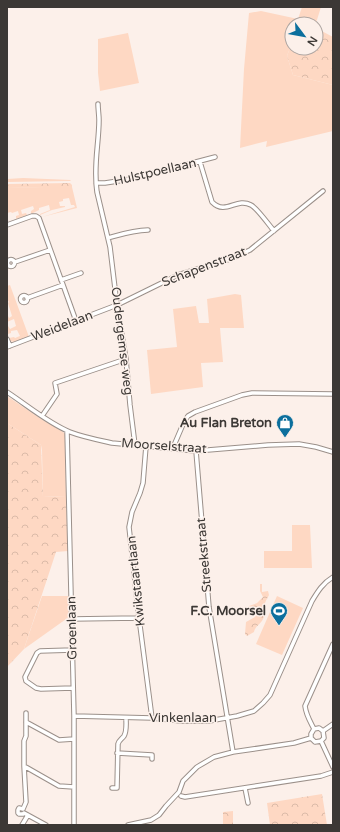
<svg xmlns="http://www.w3.org/2000/svg" width="340" height="832" font-family="'Varela Round',sans-serif">
<style>
.green{fill:#fed8c3}
.forest{fill:url(#forest-crowns)}
.lines{fill:none;stroke-linecap:round;stroke-linejoin:round}
.minor-casing{stroke:#9b908a;stroke-width:5.5}
.minor{stroke:#fff;stroke-width:3.5}
.labels{text-anchor:middle;dominant-baseline:central;stroke-width:3;stroke-linejoin:round;paint-order:stroke}
.street-label{font-size:13px;fill:#3c3835;stroke:#fcf0ea}
.poi-label{font-size:13px;font-weight:bold;fill:#3c3835;stroke:#fcf0ea;text-anchor:end}
</style>
<defs>
<pattern id="forest-crowns" width="20" height="18" patternUnits="userSpaceOnUse"><rect width="20" height="18" fill="#fed8c3"/><path d="M2 6a3 3 0 1 1 6 0M12 15a3 3 0 1 1 6 0" fill="none" stroke="#dbbaa8"/></pattern>
</defs>
<rect width="100%" height="100%" fill="#fcf0ea"/>
<path class="green" d="M302,7h19l-5,16h-9l-1,1h-14v18l-5,14 6,19 40,10v46l-67,16 1,-6 -27,7 4,-79 5,-56 12,-2 37,8z
M128,33l11,50 -39,8 -2,-18v-34z
M44,187h28l5,21 -35,9 33,-10 -1,-2h-3l-2,-7 -6,1v2l-4,1 1,4h5v1l-13,3 -12,5v-1l10,-4 -1,-5 -10,3v2l-8,4v-3l3,-2 -1,-3 -12,4 1,4 4,-1 1,2 -11,4v-3l3,-1 -1,-4 -6,2 -1,-1 -4,1v-25z
M10,285l19,52 -15,5 -4,-1 -1,-3 5,-1 1,1 5,-2 -3,-6 -6,1v2l-3,1 -1,-7 1,-1 2,3 6,-3 -2,-7 -7,3v-8l2,4 3,-2 -4,-13 1,-1 -2,-3v-13z
M235,294l6,1 3,33h-24l3,34 -22,1 2,24 -52,7 -4,-44 30,-3 -4,-38 23,-3 3,17h10l-2,-24z
M7,396l34,23 22,13 2,2 1,62 -23,1 -1,-47 -1,-5 -34,-22z
M292,525h18l2,43h-48v-17h28z
M42,596h27v21l-45,32z
M277,596l26,12 -21,47 -26,-11z"/>
<path class="forest" d="M316,28l17,9v48l-40,-10 -6,-19 5,-14v6h24z
M23,178l48,2 -1,1 -63,1v-3z
M70,183l2,2v2l-65,1v-4z
M7,423l34,22 2,52 23,-1 2,55 -12,1 -32,97 -17,18z
M260,584h2v8l6,-1 1,4c-1,2 -3,5 -4,8 -2,5 1,11 -2,16 -2,5 -8,7 -9,13l-7,4 -2,-2 1,-12 9,-5 2,-3 -2,-5h-4l-2,-3 8,-3 6,-6 -3,-6z
M322,794l5,31h-57l-3,-22z
M233,811v14h-10v-13z"/>
<g class="lines">
<defs>
<path id="minor" d="M98,104c0,5 1,11 1,16 0,24 -6,46 -2,72l13,55 7,58 9,54 4,46 5,40
M200,162l12,40c14,14 24,-5 39,3 6,3 18,20 23,26
M96,183h9l26,-4 84,-22
M7,225l25,-9h4l3,2 37,103
M108,238c14,-4 26,-8 40,-8
M7.5 263a3.5 3.5 0 1 1 7 0a3.5 3.5 0 1 1-7 0Z
M15,262l35,-12
M61,280l20,-7
M20.5 299a3.5 3.5 0 1 1 7 0a3.5 3.5 0 1 1-7 0Z
M27,298l36,-13
M7,339l3,7
M7,347l110,-42 61,-30 55,-17 17,-8 73,-59
M7,392c20,13 41,31 63,40 13,5 28,8 42,11l84,8 72,-6 31,-1 17,3 17,5
M42,416l15,-22 -2,-11 71,-24
M67,431l7,285v109
M146,446l-3,37 -3,10 -8,19 -3,15 10,91 13,100
M173,449l2,-6 9,-21 4,-6 7,-4 47,-17 10,-2 81,1
M196,451l13,156 24,145
M72,619l67,-1
M73,650l-33,1 -3,2 -12,24 1,4 10,7 5,1 32,-1
M26,713v23l-2,5v25l35,20 15,1
M74,716l78,2 29,3h28l28,-5 17,-5 9,-8 7,-8 42,-94c6,-10 11,-18 21,-24
M26,722l33,18 15,-1
M314,729c-4,-8 -8,-14 -9,-23l28,-62
M323,731l10,-7
M311,738l4,4 6,-1 3,-3 -1,-7
M311,738v-4l3,-5 5,-1 4,3
M321,741l12,26
M117,753l35,2v4
M112,788h5l1,-44c1,-4 4,-5 6,-8 3,-5 2,-13 2,-18
M245,788l3,15
M181,796l4,1 136,-21 12,-4
M23,809l3,-7 -2,-36
M23,809l-4,-1 -1,2v3l1,1h4l1,-1 22,12
M22,825l6,-10
M128,825l23,-5 8,-5 7,-9 13,-14 4,-11 14,-14 17,-10 19,-5 61,-9 17,-5"/>
</defs>
<use href="#minor" class="minor-casing"/>
<use href="#minor" class="minor"/>
</g>
<defs>
<symbol id="shop-pin" viewBox="-11 -11 22 30"><path d="M0 17L-7.5 6A9.5 9.5 0 1 1 7.5 6Z" fill="#0c6f9d" stroke="#fcf0ea"/><path d="M-5-2.5h2.3a2.7 3.5 0 0 1 5.4 0H5L5.5 6h-11ZM-1.5-2.5h3a1.5 2.3 0 0 0-3 0Z" fill="#fff"/></symbol>
<symbol id="stadium-pin" viewBox="-11 -11 22 30"><path d="M0 17L-7.5 6A9.5 9.5 0 1 1 7.5 6Z" fill="#0c6f9d" stroke="#fcf0ea"/><path d="M0-5a6.5 5 0 1 0 0 10a6.5 5 0 1 0 0-10ZM-3.5-1.8h7v3.6h-7Z" fill="#fff"/></symbol>
</defs>
<g fill-rule="evenodd">
<use href="#shop-pin" x="275" y="413" width="20" height="27"/>
<use href="#stadium-pin" x="269" y="601" width="20" height="27"/>
</g>
<g class="labels">
<g class="street-label">
<text transform="translate(155 172) rotate(-13)">Hulstpoellaan</text>
<text transform="translate(204 267) rotate(-21)">Schapenstraat</text>
<text transform="translate(62 326) rotate(-21)">Weidelaan</text>
<text transform="translate(122 341) rotate(83)">Oudergemse weg</text>
<text transform="translate(164 446) rotate(4)">Moorselstraat</text>
<text transform="translate(204 555) rotate(-95)">Streekstraat</text>
<text transform="translate(136 581) rotate(-96)">Kwikstaartlaan</text>
<text transform="translate(72 628) rotate(-91)">Groenlaan</text>
<text x="183" y="718">Vinkenlaan</text>
</g>
<g class="poi-label">
<text x="272" y="423">Au Flan Breton</text>
<text x="266" y="611">F.C. Moorsel</text>
</g>
</g>
<rect width="340" height="832" fill="none" stroke="#3c3835" stroke-width="16"/>
<g transform="translate(304 36) rotate(122)"><circle r="19" fill="#fcf0ea" stroke="#afa6a2"/>
<path d="M0-3L7 15L0 10L-7 15Z" fill="#0c6f9d"/>
<text y="-6" font-size="11" font-weight="bold" text-anchor="middle" fill="#3c3835">N</text>
</g>
</svg>
